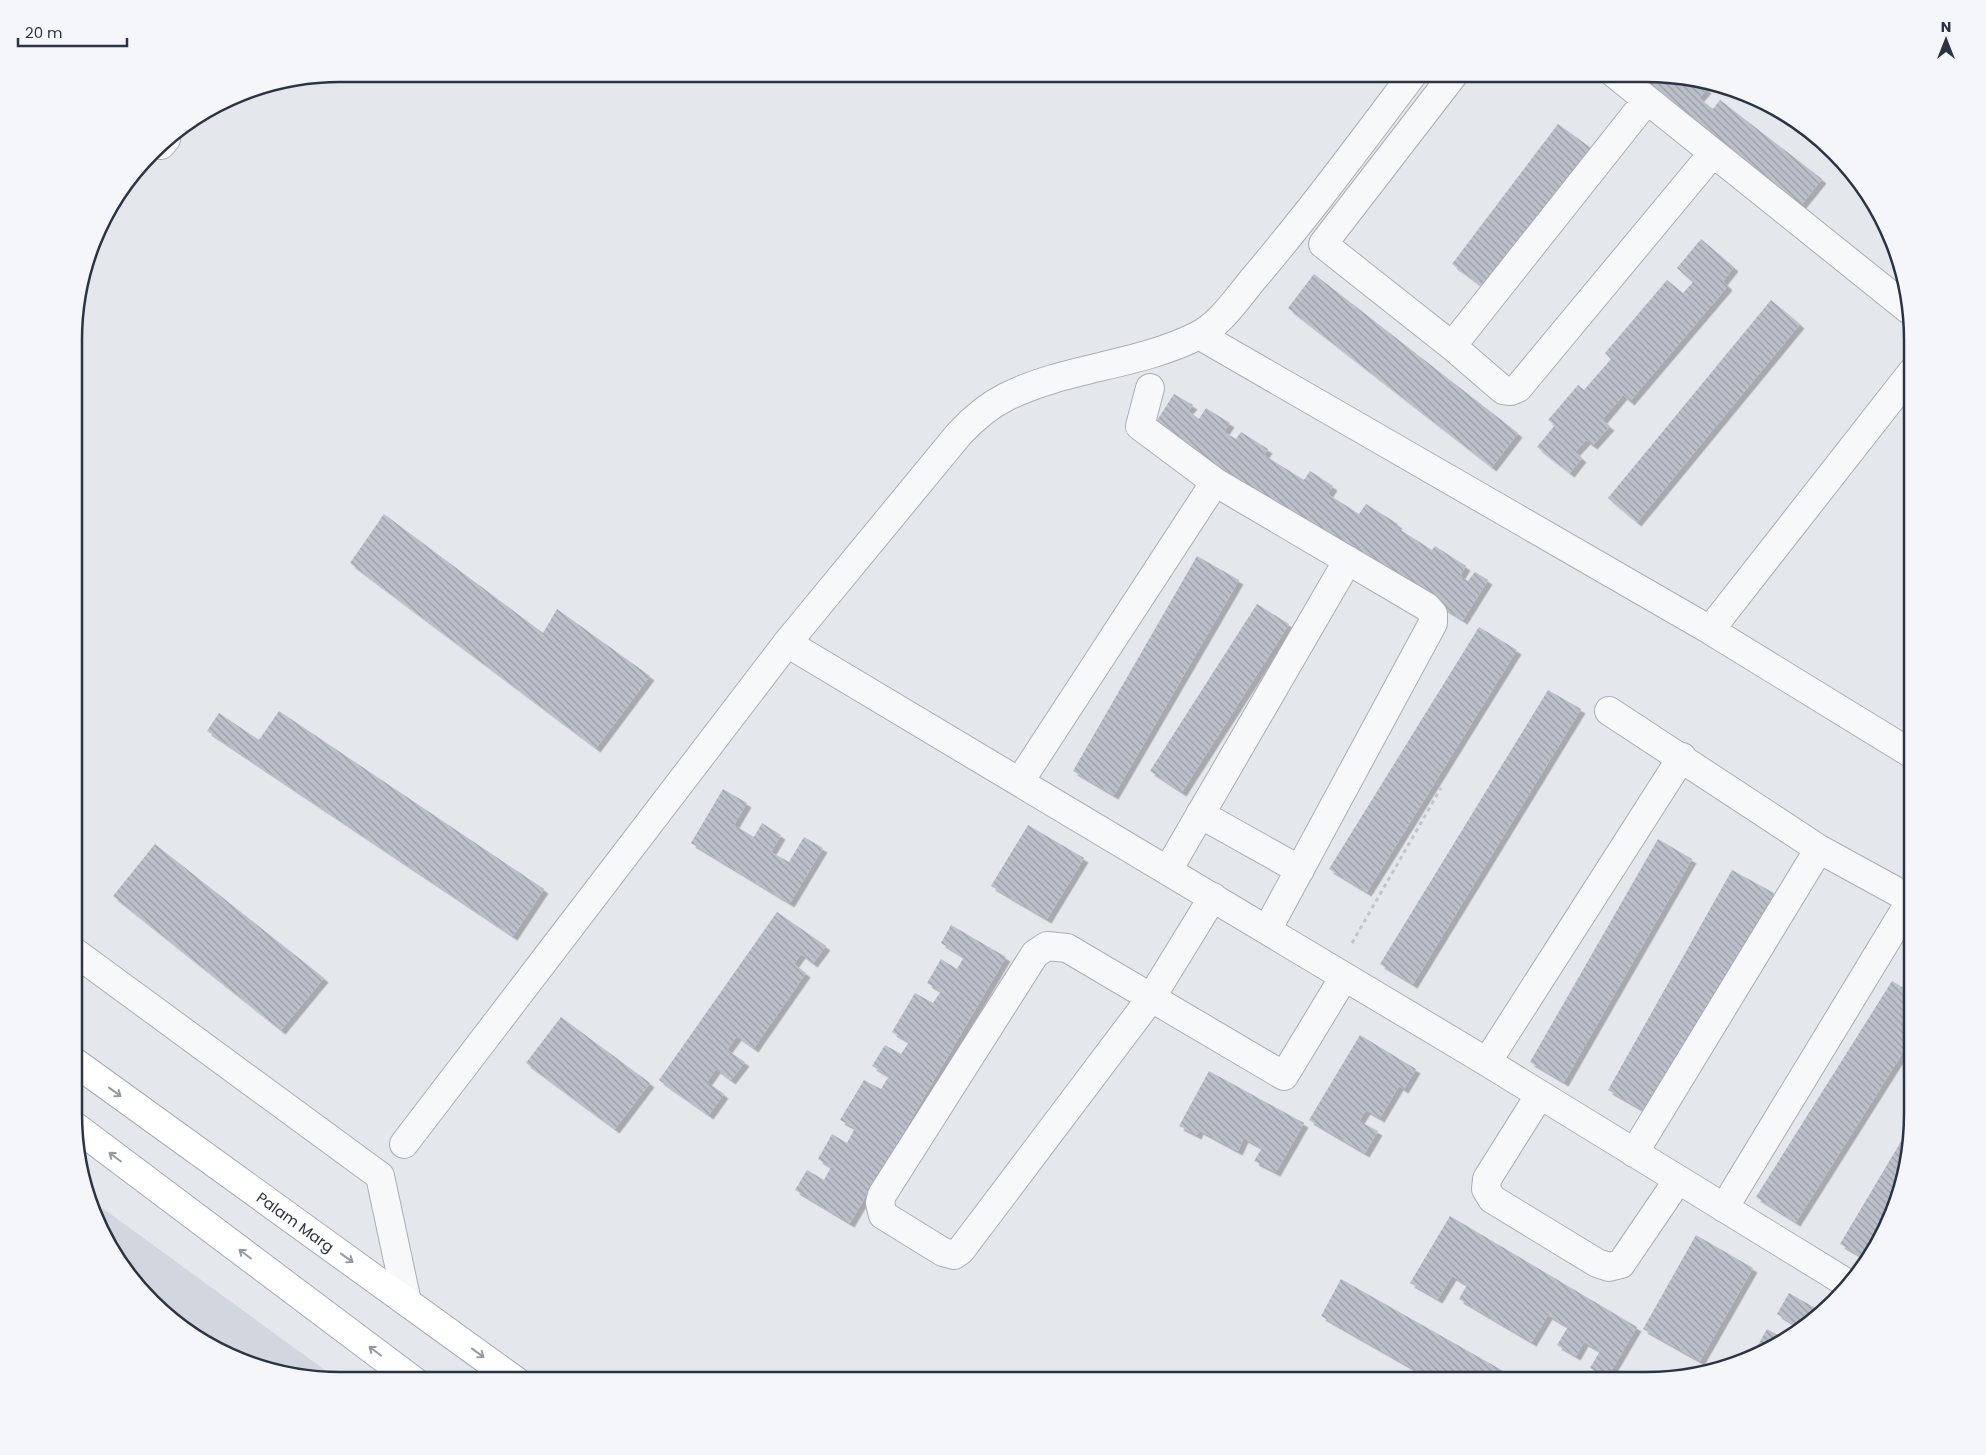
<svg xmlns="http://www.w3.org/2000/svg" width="1986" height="1455" font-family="Poppins,sans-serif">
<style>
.built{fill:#d2d6de}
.building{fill:url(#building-back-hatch);filter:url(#shadow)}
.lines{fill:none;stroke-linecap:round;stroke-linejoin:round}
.minor-casing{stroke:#a9aeb7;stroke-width:30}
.major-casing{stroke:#a3abb8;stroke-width:30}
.path{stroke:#c2c5cb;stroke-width:3;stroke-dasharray:4 4;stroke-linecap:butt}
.minor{stroke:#f7f8fa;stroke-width:28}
.major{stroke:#fff;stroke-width:28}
.oneway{stroke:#959aa2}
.labels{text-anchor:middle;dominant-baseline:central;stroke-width:4;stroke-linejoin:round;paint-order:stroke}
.street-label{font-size:15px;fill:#2b3445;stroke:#f4f6f9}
.rim{fill:none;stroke:#2b3445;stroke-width:2.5}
</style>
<defs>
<pattern id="building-back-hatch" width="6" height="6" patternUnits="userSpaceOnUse" patternTransform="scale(1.25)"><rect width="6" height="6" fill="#bbc0ca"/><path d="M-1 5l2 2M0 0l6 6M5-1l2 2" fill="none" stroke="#989da6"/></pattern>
<filter id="shadow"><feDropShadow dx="4.5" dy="4.5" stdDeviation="0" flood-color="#0004"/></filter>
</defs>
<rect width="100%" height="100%" fill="#e4e7ec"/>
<path class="built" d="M94,1202l246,179h-17l-69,-14 -76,-41 -69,-78z"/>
<path class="building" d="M1624,74h39l36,9 8,6 -8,9 14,11 7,-9 102,79 -25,31z
M1558,124l36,26 -107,140 -35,-26z
M1701,239l33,28 -11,14 5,5 -98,115 -7,-6 -21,25 8,6 -17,19 -7,-5 -11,12 7,6 -12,15 -33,-26 18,-22 -7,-5 30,-35 6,5 27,-31 -6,-6 62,-73 16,13 10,-11 -16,-14z
M1314,274l204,159 -26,34 -204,-159z
M1771,300l29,24 -163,198 -29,-24z
M1174,394l19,11 -5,6 11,8 7,-11 24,15 -6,9 12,7 5,-7 27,17 -4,6 40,25 6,-9 23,15 -5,8 31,20 7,-10 32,20 -2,3 36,23 3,-4 31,20 -6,10 8,5 7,-9 13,8 -25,40 -311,-192z
M384,514l159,119 14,-24 93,67 -54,72 -246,-185z
M1197,556l42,24 -125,215 -41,-24z
M1257,604l32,20 -107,168 -32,-21z
M1479,627l38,23 -150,242 -38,-23z
M1548,690l33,19 -168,275 -33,-20z
M279,711l265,178 -31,47 -306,-205 12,-18 40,27z
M723,789l24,14 -13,22 20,12 8,-14 19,12 -10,17 18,10 15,-25 19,11 -33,55 -99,-60z
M1028,825l56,33 -37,61 -56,-33z
M1658,839l34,20 -128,223 -34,-20z
M155,844l169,134 -43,52 -168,-134z
M1732,870l42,23 -124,221 -42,-24z
M777,912l49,34 -13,17 -12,-9 -7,10 12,9 -52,75 -17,-12 -10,14 18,12 -14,18 -15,-11 -9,13 17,12 -15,21 -50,-35z
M951,925l55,32 -156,266 -55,-33 12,-20 17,10 7,-13 -13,-8 14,-25 15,9 8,-15 -15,-8 24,-40 17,9 8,-13 -17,-10 13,-21 16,9 8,-12 -17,-10 23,-39 18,10 8,-12 -14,-8 14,-24 16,10 7,-12 -23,-14z
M1892,981l20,12v45l-116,184 -40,-25z
M561,1017l89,66 -35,46 -89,-66z
M1360,1035l56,34 -12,20 -5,-3 -19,32 -14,-8 -7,11 19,10 -13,22 -56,-33z
M1209,1071l95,52 -28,49 -22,-11 8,-13 -18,-10 -6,13 -39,-21 -2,5 -18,-9z
M1912,1123l-20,93 -25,44 -27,-16z
M1450,1216l187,111 -30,51 -17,-10 10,-17 -16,-9 -8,14 -19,-11 11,-18 -20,-12 -16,27 -73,-43 8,-14 -15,-9 -14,23 -28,-16z
M1696,1235l57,33 -53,93 -57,-32z
M1341,1279l180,102h-86l-114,-65z
M1789,1293l35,20 -28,19 3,-5 -22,-13z
M1767,1329l18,10 -21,15 -14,5z"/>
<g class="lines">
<defs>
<path id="minor" d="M1454,74l-131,170 129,102 51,44 8,1 7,-3 195,-235
M1615,74l293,235
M161,145l5,-6
M1199,335l511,295 202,124
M1452,346l195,-246
M1150,388l-10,38 75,56 212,125 6,7v9l-166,307
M1710,630l202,-258
M787,643l700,419 363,223
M1609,711l210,138 93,51
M1020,781l195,-299
M1200,814l100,56
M1168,870l180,-310
M1213,897l-62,101 -190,252 -7,5 -11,-3 -60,-37 -3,-12 2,-8 153,-241 12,-8 20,2 217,128 60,-99
M76,953l304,223 27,126
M1487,1062l195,-305
M1539,1096l-52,83 -1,10 6,10 105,64 12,4 12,-3 57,-84
M404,1144l383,-501 172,-209c14,-15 29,-28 47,-37 60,-30 131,-31 191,-61 24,-12 41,-39 58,-59 55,-65 106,-134 158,-203
M1634,1153l185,-304
M1724,1208l187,-308"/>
<g id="major">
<path id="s1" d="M76,1063l440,318"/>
<path d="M76,1127l338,254"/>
</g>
</defs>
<use href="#minor" class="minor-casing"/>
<use href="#major" class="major-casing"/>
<path class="path" d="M1352,943l89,-155"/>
<use href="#minor" class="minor"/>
<use href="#major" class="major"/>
</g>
<defs><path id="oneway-shaft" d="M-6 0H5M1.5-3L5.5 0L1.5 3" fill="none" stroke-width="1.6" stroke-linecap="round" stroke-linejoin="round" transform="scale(1.25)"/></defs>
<g class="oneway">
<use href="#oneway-shaft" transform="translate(115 1092) rotate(36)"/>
<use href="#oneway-shaft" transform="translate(115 1157) rotate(-143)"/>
<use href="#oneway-shaft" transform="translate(245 1254) rotate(-143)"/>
<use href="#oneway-shaft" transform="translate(347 1258) rotate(36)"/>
<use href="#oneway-shaft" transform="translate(375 1351) rotate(-143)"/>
<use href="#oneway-shaft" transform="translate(478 1353) rotate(36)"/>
</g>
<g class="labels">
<g class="street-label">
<text stroke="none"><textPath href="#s1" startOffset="271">Palam Marg</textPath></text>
</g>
</g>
<path d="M0 0H1986V1455H0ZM340 82H1646A258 258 0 0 1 1904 340V1114A258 258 0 0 1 1646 1372H340A258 258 0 0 1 82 1114V340A258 258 0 0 1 340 82Z" fill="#f4f6f9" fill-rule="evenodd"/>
<path class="rim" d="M340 82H1646A258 258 0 0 1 1904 340V1114A258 258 0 0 1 1646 1372H340A258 258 0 0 1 82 1114V340A258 258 0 0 1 340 82Z"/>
<g transform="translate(1946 40)" stroke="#f4f6f9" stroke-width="4" paint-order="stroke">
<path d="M0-4L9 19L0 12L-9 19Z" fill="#2b3445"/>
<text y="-8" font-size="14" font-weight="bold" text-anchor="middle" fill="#2b3445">N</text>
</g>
<path d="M18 38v8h109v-8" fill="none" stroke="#2b3445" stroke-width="2.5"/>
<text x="25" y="38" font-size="15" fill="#2b3445" stroke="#f4f6f9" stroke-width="4" paint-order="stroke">20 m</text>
</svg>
